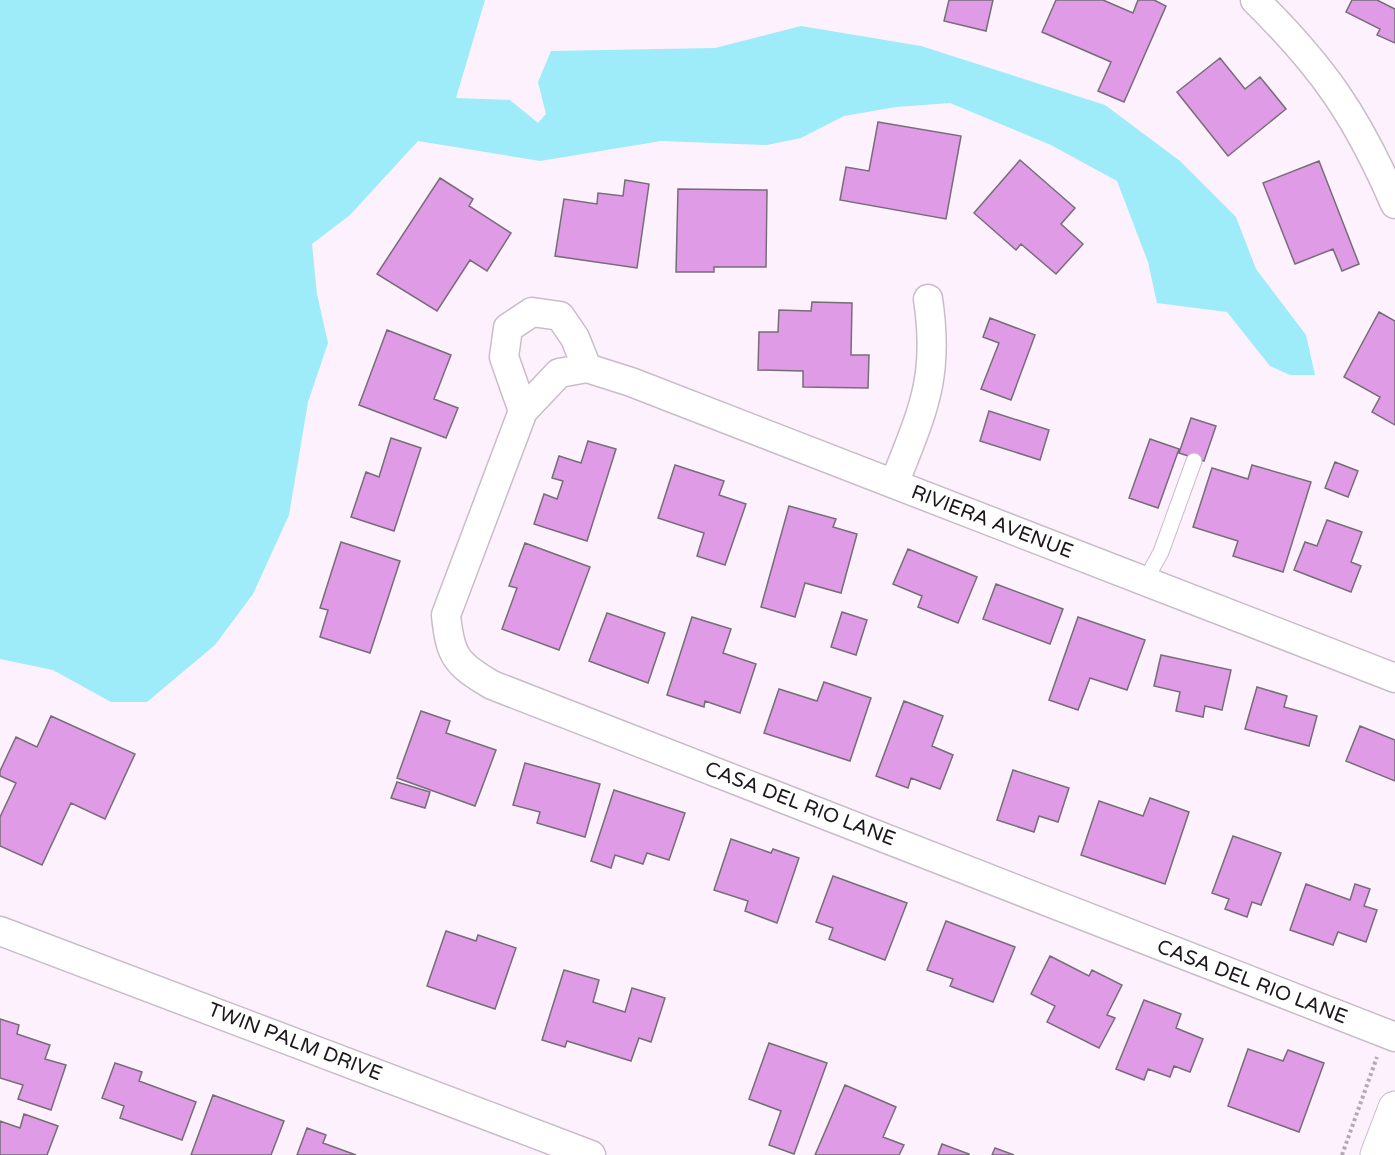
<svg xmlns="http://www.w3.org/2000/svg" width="1395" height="1155" font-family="'Varela Round',sans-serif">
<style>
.water{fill:#9eebf9}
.building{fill:#e09be7;stroke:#766d77;stroke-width:1.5}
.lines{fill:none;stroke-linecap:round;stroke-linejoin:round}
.service-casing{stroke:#c8bdc9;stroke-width:17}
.minor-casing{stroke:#c8bdc9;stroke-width:31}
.secondary-casing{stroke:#c8bdc9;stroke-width:35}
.path{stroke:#b2a9b3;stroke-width:4;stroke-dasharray:3 3;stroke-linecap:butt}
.service{stroke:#fff;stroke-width:15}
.minor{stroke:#fff;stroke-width:28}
.secondary{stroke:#fff;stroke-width:33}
.labels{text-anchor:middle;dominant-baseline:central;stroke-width:6;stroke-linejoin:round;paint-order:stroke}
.street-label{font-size:20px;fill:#1b171b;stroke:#fff}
</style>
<rect width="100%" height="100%" fill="#fcf1fd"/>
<path class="water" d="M0,0h485l-29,98 54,2 28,23 8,-9 -8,-32 13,-31 164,-3 86,-22 120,20 184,59 75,56 56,56 20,52 50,66 9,40h-25l-20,-9 -43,-54 -70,-9 -9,-41 -31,-81 -66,-36 -101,-42 -54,4 -52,9 -43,22 -34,7 -106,-4 -121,20 -122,-20 -68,74 -38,29 5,50 11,49 -20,59 -19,113 -36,79 -38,51 -68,57h-36l-58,-32 -53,-11z"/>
<path class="building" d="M949,0h44l-7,31 -42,-10z
M1056,0h47l30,13 5,-13h16l12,6 -42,96 -26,-11 13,-29 -69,-30z
M1352,0h25l18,9v34l-18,-8 3,-6 -34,-17z
M1220,58l25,31 15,-12 26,32 -58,47 -51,-64z
M878,122l83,14 -15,83 -106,-19 6,-33 23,4z
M1020,160l55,48 -14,16 22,20 -27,30 -35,-30 -5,6 -42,-37z
M1319,161l40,103 -17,7 -9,-22 -38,15 -32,-81z
M440,178l33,21 -4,7 42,27 -24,38 -17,-11 -33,51 -60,-37z
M625,180l24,4 -12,84 -82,-12 9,-57 33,5 1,-11 25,3z
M678,189l89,1 -1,77h-52v5h-38z
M812,302l40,1 -1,52h18l-1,33 -65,-1v-16l-45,-1 1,-38h19l1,-22 32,1z
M1379,312l16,9v104l-23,-13 8,-15 -36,-20z
M990,318l45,17 -24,65 -30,-11 18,-46 -16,-6z
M387,330l64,25 -17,44 24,9 -12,30 -87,-33z
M989,411l60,19 -9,30 -60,-19z
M1191,418l25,8 -12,35 -25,-8z
M391,438l30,10 -27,83 -43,-14 15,-45 13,5z
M1150,439l29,10 -21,59 -29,-10z
M588,441l28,8 -29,92 -53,-17 10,-30 13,5 6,-18 -11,-3 7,-22 22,7z
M1335,462l23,9 -10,26 -23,-9z
M675,465l49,16 -5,14 27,9 -21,61 -28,-9 7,-23 -46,-15z
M1252,465l59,17 -28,90 -50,-16 5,-15 -45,-14 19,-59 36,11z
M789,506l47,13 -3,8 24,7 -16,59 -36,-10 -10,34 -34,-10z
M1327,520l35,12 -11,30 10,4 -10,26 -57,-22 11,-28 12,4z
M341,542l59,19 -30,92 -50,-16 8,-27 -8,-2z
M525,543l65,24 -31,83 -57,-21 15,-41 -8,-2z
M908,549l69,28 -19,46 -40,-16 4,-11 -29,-12z
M996,584l67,25 -13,35 -67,-25z
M842,612l25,8 -11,35 -25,-8z
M607,613l58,20 -17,50 -59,-22z
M692,617l39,12 -8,24 33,11 -16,49 -35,-12 -1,6 -37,-12z
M1078,617l67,23 -18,50 -37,-12 -12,32 -29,-10z
M1161,655l70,15 -9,40 -17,-4 -2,11 -27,-6 4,-19 -26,-6z
M824,682l47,16 -21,63 -86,-28 15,-44 38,12z
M1257,687l30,9 -3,11 33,9 -8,30 -64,-17z
M904,701l39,15 -11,30 21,9 -13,34 -29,-11 -3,10 -32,-12z
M421,711l29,10 -4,12 50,17 -21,56 -78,-28z
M51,716l84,38 -30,65 -34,-16 -29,62 -42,-19v-29l16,-34 -16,-7v-5l16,-34 21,10z
M1360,726l35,14v41l-49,-20z
M525,763l75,21 -15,53 -48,-14 3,-11 -27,-7z
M1013,770l56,18 -11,34 -19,-6 -5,16 -37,-12z
M397,782l33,10 -5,16 -34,-10z
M614,790l71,23 -16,47 -22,-7 -4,11 -28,-9 -4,13 -20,-7z
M1150,798l39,14 -24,72 -84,-29 18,-54 44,15z
M1233,836l48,17 -20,52 -9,-3 -5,15 -22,-8 4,-10 -17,-6z
M731,839l40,14 2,-4 26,9 -22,65 -32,-12 3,-10 -34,-11z
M833,876l74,27 -22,57 -56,-21 4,-11 -17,-6z
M1306,884l44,16 5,-16 15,5 -6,17 13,4 -11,32 -28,-10 -5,13 -43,-15z
M946,921l69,26 -22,55 -43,-16 3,-7 -26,-9z
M446,931l30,10 2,-6 38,13 -21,61 -68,-23z
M1050,956l39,20 3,-6 30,15 -15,30 8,3 -16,30 -52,-26 8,-16 -24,-12z
M564,970l35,10 -6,22 32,10 7,-24 33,10 -14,44 -12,-4 -8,23 -64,-20 -2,6 -23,-7z
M1144,1000l37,14 -5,14 27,11 -13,33 -16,-6 -4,11 -22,-8 -4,11 -28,-11z
M0,1019l19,6 -2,9 33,11 -5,14 21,6 -15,45 -33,-11 5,-14 -23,-7z
M769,1043l58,20 -33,91 -25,-9 12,-34 -32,-12z
M1248,1049l35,12 5,-11 36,13 -25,69 -71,-26z
M115,1063l27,9 -3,9 57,21 -14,38 -62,-22 4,-12 -22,-8z
M845,1085l51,22 -13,30 21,8 -5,10h-84z
M213,1095l71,26 -13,34h-80z
M24,1114l34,12 -11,29h-47v-34l20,7z
M307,1128l19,7 -3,8 33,12h-59z
M942,1144l27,10v1h-31z
M995,1148l19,7h-22z"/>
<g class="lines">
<defs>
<path id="service" d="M1145,581l16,-29 33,-91"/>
<path id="minor" d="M1255,0c68,67 102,116 140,204
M523,411l-19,-54 4,-29 24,-16 28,4 15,22 12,30
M894,484c28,-72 46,-105 34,-185
M1395,678l-764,-296 -44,-14 -28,5 -36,38 -77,204c4,41 10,49 46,70l903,352
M0,931l591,224"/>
<path id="secondary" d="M1377,1155l18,-47"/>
</defs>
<use href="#service" class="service-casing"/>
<use href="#minor" class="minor-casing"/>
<use href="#secondary" class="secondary-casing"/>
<path class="path" d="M1342,1155l35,-98"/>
<use href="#service" class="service"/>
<use href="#minor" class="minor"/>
<use href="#secondary" class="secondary"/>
</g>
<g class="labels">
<g class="street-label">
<text transform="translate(992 522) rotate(21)">RIVIERA AVENUE</text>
<text transform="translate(800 804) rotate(21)">CASA DEL RIO LANE</text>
<text transform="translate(1252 982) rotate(21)">CASA DEL RIO LANE</text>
<text transform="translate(295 1042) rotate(21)">TWIN PALM DRIVE</text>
</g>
</g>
</svg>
